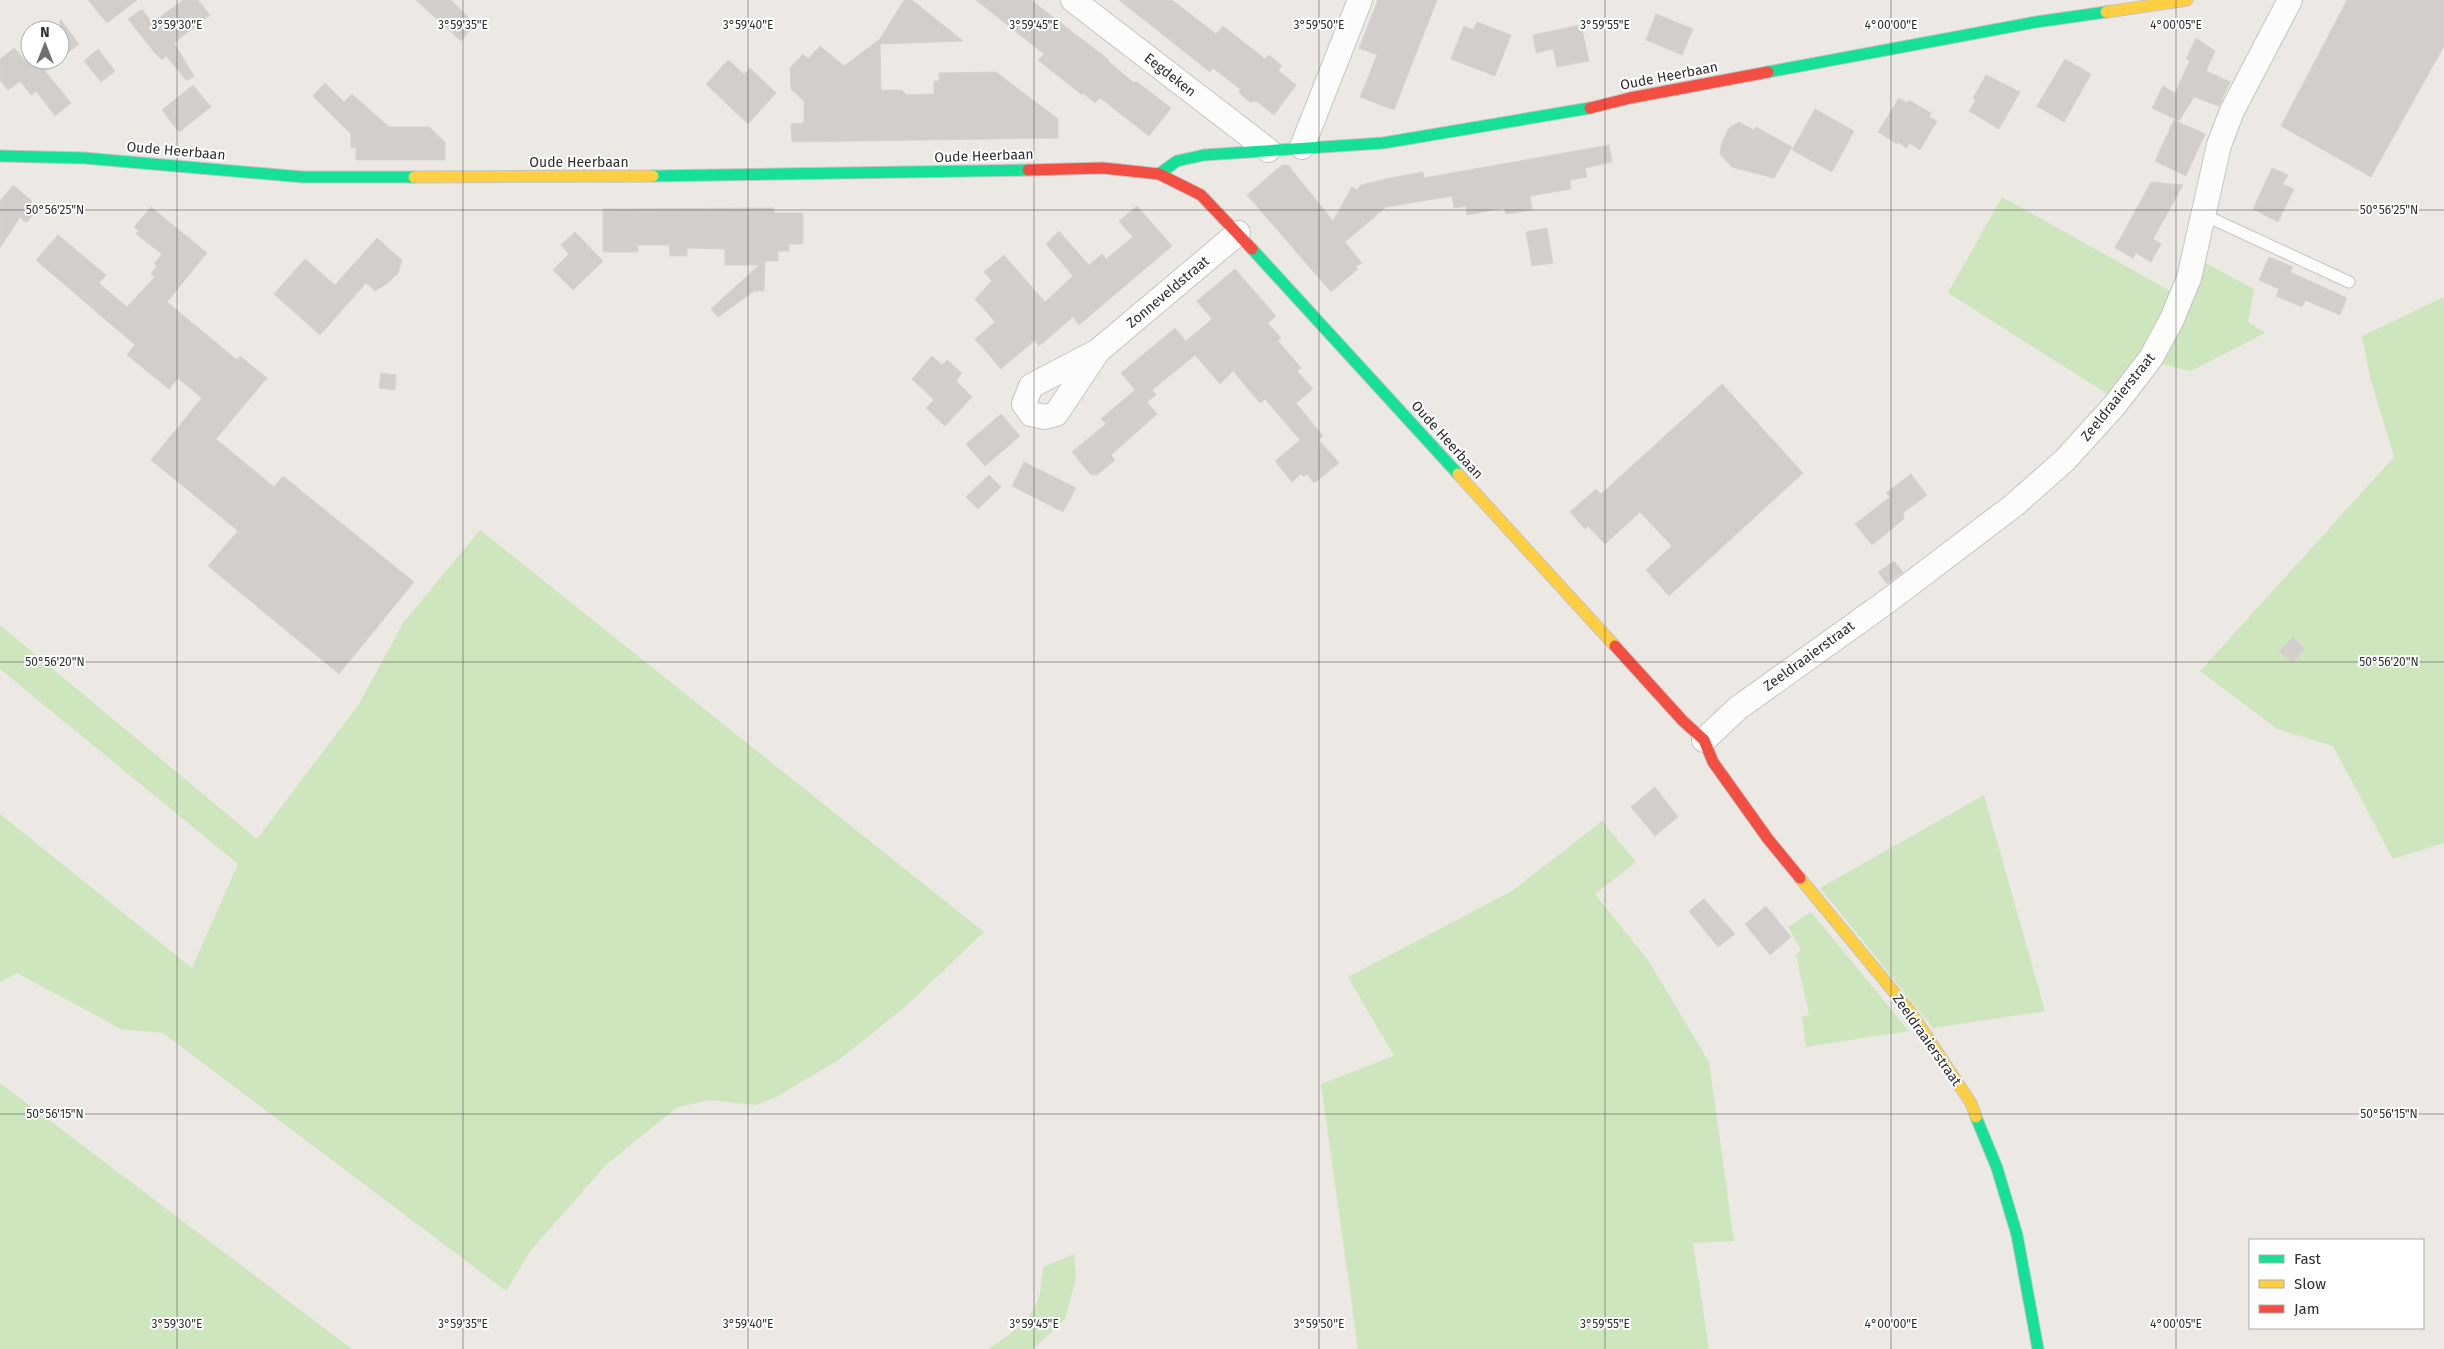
<svg xmlns="http://www.w3.org/2000/svg" width="2444" height="1349" font-family="'Fira Sans',sans-serif">
<style>
.green{fill:#cee6be}
.building{fill:#d1cecb;stroke:#d7d4d0}
.lines{fill:none;stroke-linecap:round;stroke-linejoin:round}
.lane-casing{stroke:#c5c4c5;stroke-width:13}
.street-casing{stroke:#c5c4c5;stroke-width:26}
.fast-casing{stroke:#c5c4c5;stroke-width:13}
.slow-casing{stroke:#c5c4c5;stroke-width:13}
.jam-casing{stroke:#c5c4c5;stroke-width:13}
.lane{stroke:#fcfcfb;stroke-width:11}
.street{stroke:#fcfcfb;stroke-width:24}
.fast{stroke:#16e098;stroke-width:11}
.slow{stroke:#ffcf43;stroke-width:11}
.jam{stroke:#f24e42;stroke-width:11}
.ticks{fill:none;stroke:#2e2e2e;stroke-width:1;stroke-opacity:0.45}
.labels{text-anchor:middle;dominant-baseline:central;stroke-width:4;stroke-linejoin:round;paint-order:stroke}
.street-label{font-size:14px;fill:#2e2e2e;stroke:#fff}
.ticks-label{font-size:12px;text-anchor:middle;fill:#2e2e2e;stroke:#fff;stroke-width:4;stroke-linejoin:round;paint-order:stroke}
</style>
<rect width="100%" height="100%" fill="#ece8e4"/>
<path class="green" d="M2002,197l172,96 -36,68 -26,36 -164,-104z
M2200,260l54,29 -6,33 17,11 -74,38 -34,-8z
M2444,297v546l-51,16 -60,-113 -56,-17 -77,-58 194,-214 -24,-80 -8,-41z
M480,530l504,402 -79,75 -65,52 -64,38 -20,8 -47,-5 -33,8 -70,57 -75,85 -25,41 -343,-258 -42,-4 -104,-56 -17,9v-168l192,154 46,-104 -238,-195v-44l257,214 102,-135 44,-81z
M1984,795l61,216 -112,17 -113,-140z
M1602,821l34,41 -41,32 53,66 61,102 25,179 -41,2 16,106h-351l-37,-265 73,-28 -46,-79 164,-86z
M1811,912l98,119 -103,16 -4,-31 7,-1 -13,-60 5,-5 -13,-23z
M0,1083l352,266h-352z
M1074,1254l2,24 -11,41 -32,30h-45c38,-25 53,-35 55,-82z"/>
<path class="building" d="M88,0h49l-30,23z
M183,0h15l12,15 -36,28 20,33 -7,5 -21,-25 -4,4 -8,-8 -26,-33 14,-10 10,14z
M416,0h35l24,24 -14,17z
M904,0h8l51,41 -83,3 1,46h20l6,5 27,-1v-13h5v-8l57,-1 62,47v19l-266,4 -1,-18 13,-1v-22l-13,-12 -1,-21 13,-14 5,5 12,-13 24,20 36,-27z
M976,0h55l78,60 -1,1 26,22 2,-2 35,27 -22,28 -49,-38 -5,5 -12,-10 -1,2 -44,-35 6,-6z
M1119,0h53l44,34 7,-8 42,33 4,-4 13,11 -4,4 18,15 -22,30 -18,-14 -6,1 -11,-9 1,-4 -27,-21 -3,4z
M1378,0h59l-43,110 -34,-13 17,-42 -18,-7z
M2347,0h97v46l-73,131 -90,-51z
M1656,14l37,15 -11,26 -36,-15z
M60,19l19,25 -19,15z
M1477,22l34,13 -16,41 -44,-17 13,-33 9,4z
M1581,25l8,36 -32,6 -4,-18 -17,4 -3,-18z
M2196,38l19,13 -9,20 24,11 -11,24 -25,-9 -15,24 -27,-13 11,-22 12,7 15,-33 -4,-1z
M14,48l11,12h34l-14,11 26,32 -16,13 -19,-25 -5,4 -11,-14 -12,9 -8,-10v-21z
M98,49l17,22 -14,11 -17,-21z
M2065,59l26,15 -27,48 -27,-16z
M728,60l16,14 6,-6 26,25 -28,31 -42,-40z
M1986,75l34,17 -21,37 -30,-18 7,-11 -3,-2z
M325,83l19,19 8,-8 37,33h40l16,15v18h-89v-12h-5v-14l-38,-38z
M193,85l18,22 -32,25 -17,-22z
M1899,98l9,5 1,-3 22,13 -2,4 8,4 -17,29 -11,-7 -2,5 -9,-6 -1,2 -19,-12z
M1815,109l39,22 -22,41 -40,-22z
M2174,120l31,14 -19,42 -31,-15z
M1739,122l15,8 2,-3 36,20 -18,31 -42,-11 -12,-13 2,-12 7,-14z
M1609,145l3,17 -27,6 2,9 -17,3 1,9 -41,7 2,14 -26,4 -2,-6 -37,7 -1,-9 -12,2 -2,-12 -66,11 -41,35 17,21 -7,4 3,2 -27,23 -84,-97 35,-30h6l45,56 19,-34 5,3 4,-5 34,-8 28,-5 1,6z
M2272,168l16,7 -5,9 11,5 -16,33 -25,-13z
M2151,182l32,3 -30,54 8,5 -10,18 -15,-9 -3,5 -18,-10z
M13,185l19,16 -2,3 7,6 -11,13 -6,-6 -20,31v-47z
M1137,206l35,40 -93,79 -6,-8 -34,29 -4,-6 -34,29 -26,-30 20,-17 -20,-23 17,-18 -8,-9 20,-17 41,47 28,-26 -27,-32 13,-13 30,34 13,-11 4,5 27,-22 -14,-16z
M151,207l56,46 -40,49 70,58 3,-4 27,22 -51,61 58,48 9,-11 131,106 -75,92 -131,-108 30,-35 -87,-71 51,-62 -24,-20 -9,11 -42,-34 8,-10 -99,-85 22,-25 48,40 -7,8 28,24 28,-30 -4,-3 6,-8 -3,-2 8,-10 -26,-20 3,-3 -5,-4z
M774,208v5h29v31h-14v7h-11v10h-13l-1,30h-10l-36,26 -7,-8 48,-44h-34v-16l-38,-1v8h-17l-1,-11h-31v7h-35v-43z
M1547,228l6,35 -21,3 -6,-34z
M575,232l28,29 -30,29 -20,-20 16,-16 -8,-9z
M377,238l25,22 -4,13 -10,10 -13,8 -9,-8 -46,52 -46,-41 31,-35 30,26z
M2269,257l24,10 -3,5 57,26 -7,17 -35,-15 -3,7 -26,-11 3,-7 -20,-9z
M1235,269l41,47 -8,7 13,15 -3,3 23,27 -4,3 16,18 -17,14 27,33 -4,4 20,23 -25,20 -7,-9 -3,3 -3,-3 -9,8 -17,-21 25,-21 -35,-41 -5,4 -27,-32 -13,13 -25,-29 -43,35 4,5 -9,7 10,12 -46,41 4,5 -18,15h-6l-19,-23 34,-28 -5,-5 34,-29 -14,-17 54,-45 11,13 26,-22 -15,-18z
M932,356l10,9 5,-5 15,13 -6,8 16,16 -27,29 -19,-18 8,-8 -22,-21z
M381,373l15,2 -1,15 -16,-2z
M1722,384l81,89 -134,123 -23,-26 26,-24 -32,-34 -35,32 -17,-18 -3,3 -15,-17 26,-23 5,5z
M1001,414l19,22 -35,30 -19,-22z
M1024,462l52,26 -13,24 -51,-26z
M1911,474l16,21 -24,18 1,6 -32,26 -17,-21 35,-27 -4,-4z
M989,475l12,12 -23,22 -12,-12z
M1894,561l9,11 -16,12 -9,-12z
M2293,637l12,12 -13,14 -13,-12z
M1655,787l23,30 -23,19 -24,-29z
M1704,899l31,35 -17,13 -29,-36z
M1766,906l25,31 -21,18 -25,-31z"/>
<g class="lines">
<defs>
<path id="lane" d="M2204,215l145,67"/>
<path id="street" d="M1073,0l195,150
M1302,147l58,-147
M1098,351l-67,35 -7,18 7,10 14,3 11,-3 42,-63 140,-118
M1704,740l34,-32 151,-108 124,-94 52,-46 49,-54 37,-48 21,-39 17,-41 30,-133 13,-34 58,-111"/>
<path id="fast" d="M1768,72l268,-50 70,-10
M0,156l84,2 219,19h111
M1159,174l18,-13 27,-6 179,-12 207,-35
M653,176l375,-6
M1252,249l206,225
M1976,1117l21,51 20,67 21,114"/>
<path id="slow" d="M2106,12l81,-12
M414,177l239,-1
M1458,474l157,172
M1800,878l112,136 59,89 5,14"/>
<path id="jam" d="M1590,108l40,-10 138,-26
M1028,170l75,-2 56,6 42,21 51,54
M1615,646l68,75 21,19 9,22 55,77 32,39"/>
</defs>
<use href="#lane" class="lane-casing"/>
<use href="#street" class="street-casing"/>
<use href="#fast" class="fast-casing"/>
<use href="#slow" class="slow-casing"/>
<use href="#jam" class="jam-casing"/>
<use href="#lane" class="lane"/>
<use href="#street" class="street"/>
<use href="#fast" class="fast"/>
<use href="#slow" class="slow"/>
<use href="#jam" class="jam"/>
</g>
<path class="ticks" d="M177,0v1349M463,0v1349M748,0v1349M1034,0v1349M1319,0v1349M1605,0v1349M1891,0v1349M2176,0v1349M0,210h2444M0,662h2444M0,1114h2444"/>
<g class="labels">
<g class="street-label">
<text transform="translate(1170 75) rotate(38)">Eegdeken</text>
<text transform="translate(1669 76) rotate(-11)">Oude Heerbaan</text>
<text transform="translate(176 151) rotate(5)">Oude Heerbaan</text>
<text transform="translate(984 156) rotate(-2)">Oude Heerbaan</text>
<text x="579" y="162">Oude Heerbaan</text>
<text transform="translate(1168 292) rotate(-40)">Zonneveldstraat</text>
<text transform="translate(2118 397) rotate(-51)">Zeeldraaierstraat</text>
<text transform="translate(1447 440) rotate(48)">Oude Heerbaan</text>
<text transform="translate(1809 656) rotate(-36)">Zeeldraaierstraat</text>
<text transform="translate(1927 1040) rotate(55)">Zeeldraaierstraat</text>
</g>
</g>
<g class="ticks-label">
<text x="177" y="29">3°59'30"E</text>
<text x="463" y="29">3°59'35"E</text>
<text x="748" y="29">3°59'40"E</text>
<text x="1034" y="29">3°59'45"E</text>
<text x="1319" y="29">3°59'50"E</text>
<text x="1605" y="29">3°59'55"E</text>
<text x="1891" y="29">4°00'00"E</text>
<text x="2176" y="29">4°00'05"E</text>
<text x="55" y="214">50°56'25"N</text>
<text x="2389" y="214">50°56'25"N</text>
<text x="55" y="666">50°56'20"N</text>
<text x="2389" y="666">50°56'20"N</text>
<text x="55" y="1118">50°56'15"N</text>
<text x="2389" y="1118">50°56'15"N</text>
<text x="177" y="1328">3°59'30"E</text>
<text x="463" y="1328">3°59'35"E</text>
<text x="748" y="1328">3°59'40"E</text>
<text x="1034" y="1328">3°59'45"E</text>
<text x="1319" y="1328">3°59'50"E</text>
<text x="1605" y="1328">3°59'55"E</text>
<text x="1891" y="1328">4°00'00"E</text>
<text x="2176" y="1328">4°00'05"E</text>
</g>
<rect x="2249" y="1239" width="175" height="90" fill="#ffffff" stroke="#ababab"/>
<rect x="2259" y="1255" width="25" height="8" fill="#16e098" stroke="#ababab"/>
<text x="2294" y="1264" font-size="15" fill="#2e2e2e">Fast</text>
<rect x="2259" y="1280" width="25" height="8" fill="#ffcf43" stroke="#ababab"/>
<text x="2294" y="1289" font-size="15" fill="#2e2e2e">Slow</text>
<rect x="2259" y="1305" width="25" height="8" fill="#f24e42" stroke="#ababab"/>
<text x="2294" y="1314" font-size="15" fill="#2e2e2e">Jam</text>
<g transform="translate(45 45)"><circle r="24" fill="#ffffff" stroke="#ababab"/>
<path d="M0-4L9 19L0 12L-9 19Z" fill="#706f6e"/>
<text y="-8" font-size="14" font-weight="bold" text-anchor="middle" fill="#2e2e2e">N</text>
</g>
</svg>
